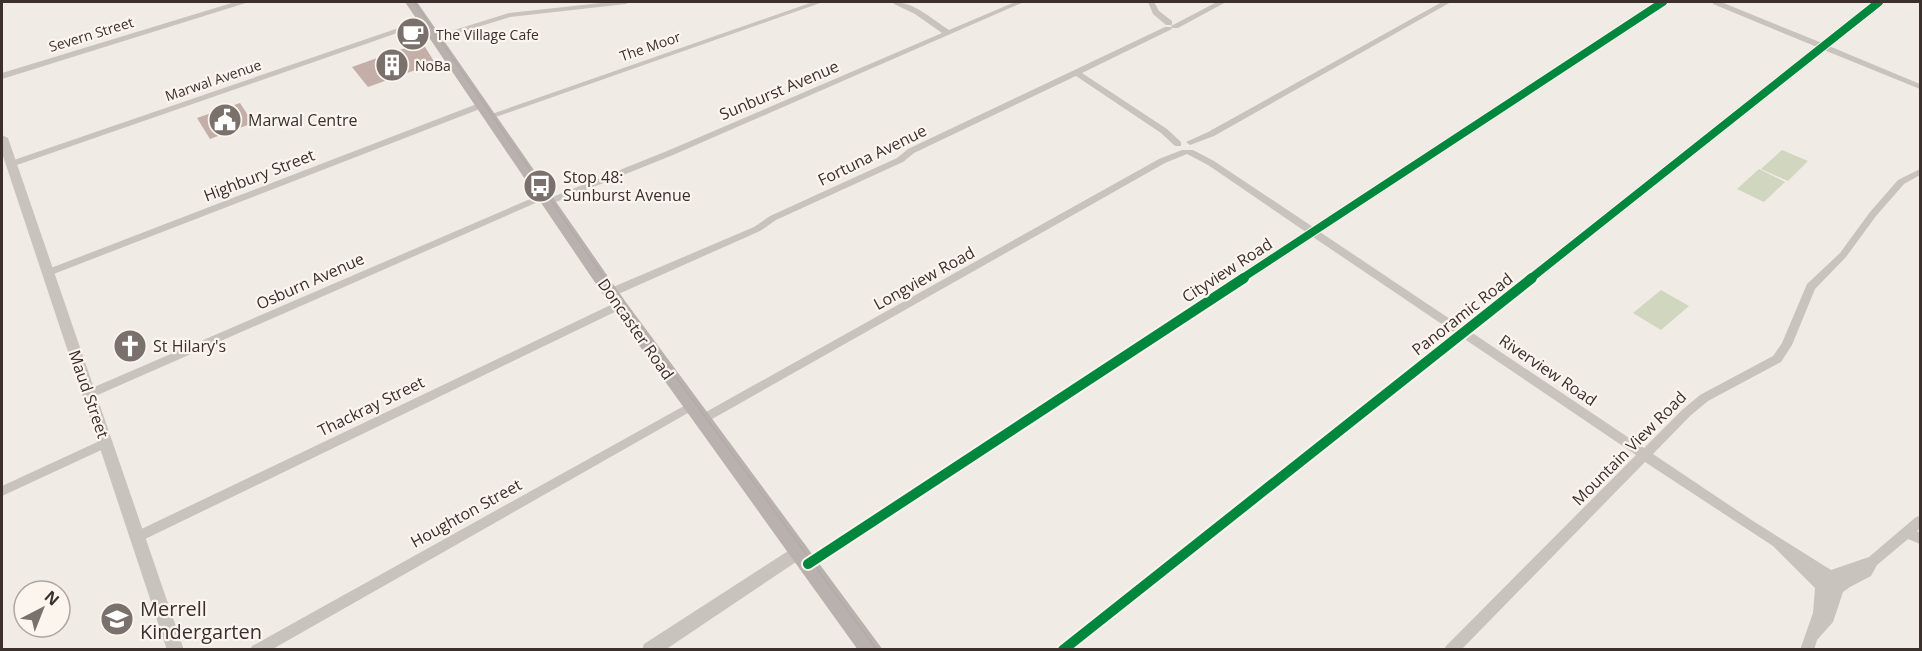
<svg xmlns="http://www.w3.org/2000/svg" width="1922" height="651" font-family="'Open Sans',sans-serif">
<style>
.green{fill:#d1d6bf}
.building{fill:#c3afa7}
.lines{fill:none;stroke-linecap:round;stroke-linejoin:round}
.minor{fill:#c9c3be;fill-rule:evenodd}
.tertiary{fill:#c9c3be;fill-rule:evenodd}
.primary{fill:#b8b1ad;fill-rule:evenodd}
.tram{stroke:#b1aca8;stroke-width:1.5}
.cycleway-far1-casing{stroke:#fbf5ee;stroke-width:10}
.cycleway-casing{stroke:#fbf5ee;stroke-width:14}
.cycleway-far1{stroke:#00873e;stroke-width:8}
.cycleway{stroke:#00873e;stroke-width:10}
.labels{text-anchor:middle;dominant-baseline:central;stroke-width:4.5;stroke-linejoin:round;paint-order:stroke}
.far-street-label{font-size:14px;fill:#3b302b;stroke:#fbf5ee}
.far-poi-label{font-size:14px;fill:#3b302b;stroke:#fbf5ee;text-anchor:start}
.street-label{font-size:16px;fill:#3b302b;stroke:#fbf5ee}
.poi-label{font-size:16px;fill:#3b302b;stroke:#fbf5ee;text-anchor:start}
.near-poi-label{font-size:20px;fill:#3b302b;stroke:#fbf5ee;text-anchor:start}
</style>
<rect width="100%" height="100%" fill="#f0ebe5"/>
<path class="green" d="M1782,150l26,11 -20,20 -27,-12z
M1759,169l26,13 -21,20 -27,-13z
M1661,290l28,16 -28,24 -28,-17z"/>
<path class="building" d="M422,42l13,21 -67,24 -16,-20z
M240,103l13,20 -43,16 -13,-21z"/>
<g class="lines">
<path class="minor" d="M610,2h20l-4,2 -116,13 -71,22h-6l-1,-2 77,-24z
M813,2h10l-330,116 -3,1 -4,-3z
M894,2c20,0 38,17 55,28l66,-28h9l-351,153 -122,49 -3,1 -5,-3 2,-2 122,-49 275,-118 -27,-19 -21,-10z
M1148,2h6l5,9 13,10v4h-6l-13,-11z
M1217,2h9l-48,26h-6l-1,-2z
M1442,2h9l-237,134 -24,9 -4,-3 22,-10z
M1659,2h8l-347,230 142,95 355,-280 -104,-43v-2h8l101,41 53,-41h7l-53,44 91,38v5l-96,-39 -353,282 173,116 38,-38 18,-15 73,-39 9,-13 25,-59 33,-31 30,-41 28,-32 22,-11v6l-16,9 -28,32 -30,41 -31,32 -23,56 -11,17 -73,39 -18,15 -37,38 97,65 81,51 38,-13 47,-40 4,-1v12l-3,3 3,2v11l-12,-5 -31,26 -6,11 -21,11 -7,5 -10,30 -16,18 -3,10h-14l13,-37 2,-25 -42,-42 -128,-84 -184,188h-17l2,-4 190,-191 -173,-117 -389,312h-18l2,-4 397,-313 -142,-96 -501,331 -4,2 -4,-2 -2,-4 2,-4 502,-328 -98,-67 -21,-11 -22,9 -460,260 -4,1 -4,-1 -2,-3 2,-3 462,-258 23,-9h11l21,11 99,66z
M422,20h3l4,2 -415,144h-6l-2,-2 2,-2z
M1165,27h6l1,2 -90,44 85,56 14,13v4h-6l-14,-13 -85,-57 -162,77 -11,9 -127,58 -16,11 -146,65h-8l-1,-3 1,-3 148,-63 16,-11 127,-58 11,-9z
M482,102l4,3 -1,2 -434,168 -4,1 -5,-3 1,-2z
M544,193l3,1 2,2 -2,2 -454,199h-8l-2,-3 2,-3z
M619,301l5,4 -1,3 -482,233 -4,1 -4,-1 -2,-4 2,-4z
M691,402l4,1 2,3 -2,3 -424,241h-21l2,-4z
M106,438l4,2 2,3 -2,3 -108,50v-10z"/>
<path class="tertiary" d="M235,2h14l-247,77v-6z
M2,135l6,3 176,512h-17l-165,-497z
M799,544l6,2 2,5 -2,5 -140,94h-23l2,-6z"/>
<path class="primary" d="M405,2h12l208,299 258,349h-25l-245,-341z"/>
<path class="tram" d="M414,2l209,303 254,345"/>
<defs>
<path id="cycleway-far1" d="M1241,279l422,-277
M1530,279l349,-277"/>
<path id="cycleway" d="M808,564l436,-286
M1063,650l469,-372"/>
</defs>
<use href="#cycleway-far1" class="cycleway-far1-casing"/>
<use href="#cycleway" class="cycleway-casing"/>
<use href="#cycleway-far1" class="cycleway-far1"/>
<use href="#cycleway" class="cycleway"/>
</g>
<defs>
<symbol id="cafe-disc" viewBox="-11 -11 22 22"><circle r="9.5" fill="#7a716c" stroke="#fbf5ee"/><path d="M-5.5-4.5H6V0H3Q3 3.5 0 3.5H-2.5Q-5.5 3.5-5.5 0ZM3-3.2v2h1.7v-2ZM-6 4.5H4V6H-6Z" fill="#fff"/></symbol>
<symbol id="building-disc" viewBox="-11 -11 22 22"><circle r="9.5" fill="#7a716c" stroke="#fbf5ee"/><path d="M-4-6H4V6H1V3H-1V6H-4ZM-2.5-4.3h1.7v1.8h-1.7ZM.8-4.3h1.7v1.8H.8ZM-2.5-1h1.7V.8h-1.7ZM.8-1h1.7V.8H.8Z" fill="#fff"/></symbol>
<symbol id="civic-disc" viewBox="-11 -11 22 22"><circle r="9.5" fill="#7a716c" stroke="#fbf5ee"/><path d="M-.6-6.5H3V-4.5H.6V-3L4-1V1h2V6H-6V1h2V-1L-.6-3ZM-1.2 2.5V6h2.4V2.5Z" fill="#fff"/></symbol>
<symbol id="bus-disc" viewBox="-11 -11 22 22"><circle r="9.5" fill="#7a716c" stroke="#fbf5ee"/><path d="M-5-6H5V4H4V6H2V4H-2V6H-4V4H-5ZM-3.5-4V0h7V-4ZM-3.5 1.2v1.5H-2V1.2ZM2 1.2v1.5H3.5V1.2Z" fill="#fff"/></symbol>
<symbol id="church-disc" viewBox="-11 -11 22 22"><circle r="9.5" fill="#7a716c" stroke="#fbf5ee"/><path d="M-1.2-6h2.4v3.5h3.3v2.4h-3.3V6h-2.4V-.1h-3.3v-2.4h3.3Z" fill="#fff"/></symbol>
<symbol id="school-disc" viewBox="-11 -11 22 22"><circle r="9.5" fill="#7a716c" stroke="#fbf5ee"/><path d="M0-5L7-2L0 1L-7-2ZM-4 1L0 2.5L4 1V4Q0 6-4 4Z" fill="#fff"/></symbol>
</defs>
<g fill-rule="evenodd">
<use href="#cafe-disc" x="394" y="15" width="38" height="38"/>
<use href="#building-disc" x="373" y="46" width="38" height="38"/>
<use href="#civic-disc" x="206" y="101" width="38" height="38"/>
<use href="#bus-disc" x="521" y="167" width="38" height="38"/>
<use href="#church-disc" x="111" y="327" width="38" height="38"/>
<use href="#school-disc" x="98" y="600" width="38" height="38"/>
</g>
<g class="labels">
<g class="far-street-label">
<text transform="translate(91 34) rotate(-17)">Severn Street</text>
<text transform="translate(650 46) rotate(-19)">The Moor</text>
<text transform="translate(213 80) rotate(-19)">Marwal Avenue</text>
</g>
<g class="far-poi-label">
<text x="436" y="34">The Village Cafe</text>
<text x="415" y="65">NoBa</text>
</g>
<g class="street-label">
<text transform="translate(779 90) rotate(-23)">Sunburst Avenue</text>
<text transform="translate(872 155) rotate(-26)">Fortuna Avenue</text>
<text transform="translate(259 175) rotate(-21)">Highbury Street</text>
<text transform="translate(1227 270) rotate(-33)">Cityview Road</text>
<text transform="translate(924 278) rotate(-29)">Longview Road</text>
<text transform="translate(310 281) rotate(-24)">Osburn Avenue</text>
<text transform="translate(1462 314) rotate(-38)">Panoramic Road</text>
<text transform="translate(636 329) rotate(55)">Doncaster Road</text>
<text transform="translate(1548 370) rotate(34)">Riverview Road</text>
<text transform="translate(89 394) rotate(71)">Maud Street</text>
<text transform="translate(371 406) rotate(-26)">Thackray Street</text>
<text transform="translate(1629 448) rotate(-45)">Mountain View Road</text>
<text transform="translate(466 513) rotate(-29)">Houghton Street</text>
</g>
<g class="poi-label">
<text x="248" y="120">Marwal Centre</text>
<text x="563" y="177">Stop 48:<tspan x="563" dy="18">Sunburst Avenue</tspan></text>
<text x="153" y="346">St Hilary's</text>
</g>
<g class="near-poi-label">
<text x="140" y="608">Merrell<tspan x="140" dy="23">Kindergarten</tspan></text>
</g>
</g>
<rect width="1922" height="651" fill="none" stroke="#3b302b" stroke-width="6"/>
<g transform="translate(42 609) rotate(42)"><circle r="28" fill="#fbf5ee" stroke="#aea6a0" stroke-width="1.5"/>
<path d="M0-4.5L10 22L0 15L-10 22Z" fill="#7a716c"/>
<text y="-9" font-size="16" font-weight="bold" text-anchor="middle" fill="#3b302b">N</text>
</g>
</svg>
